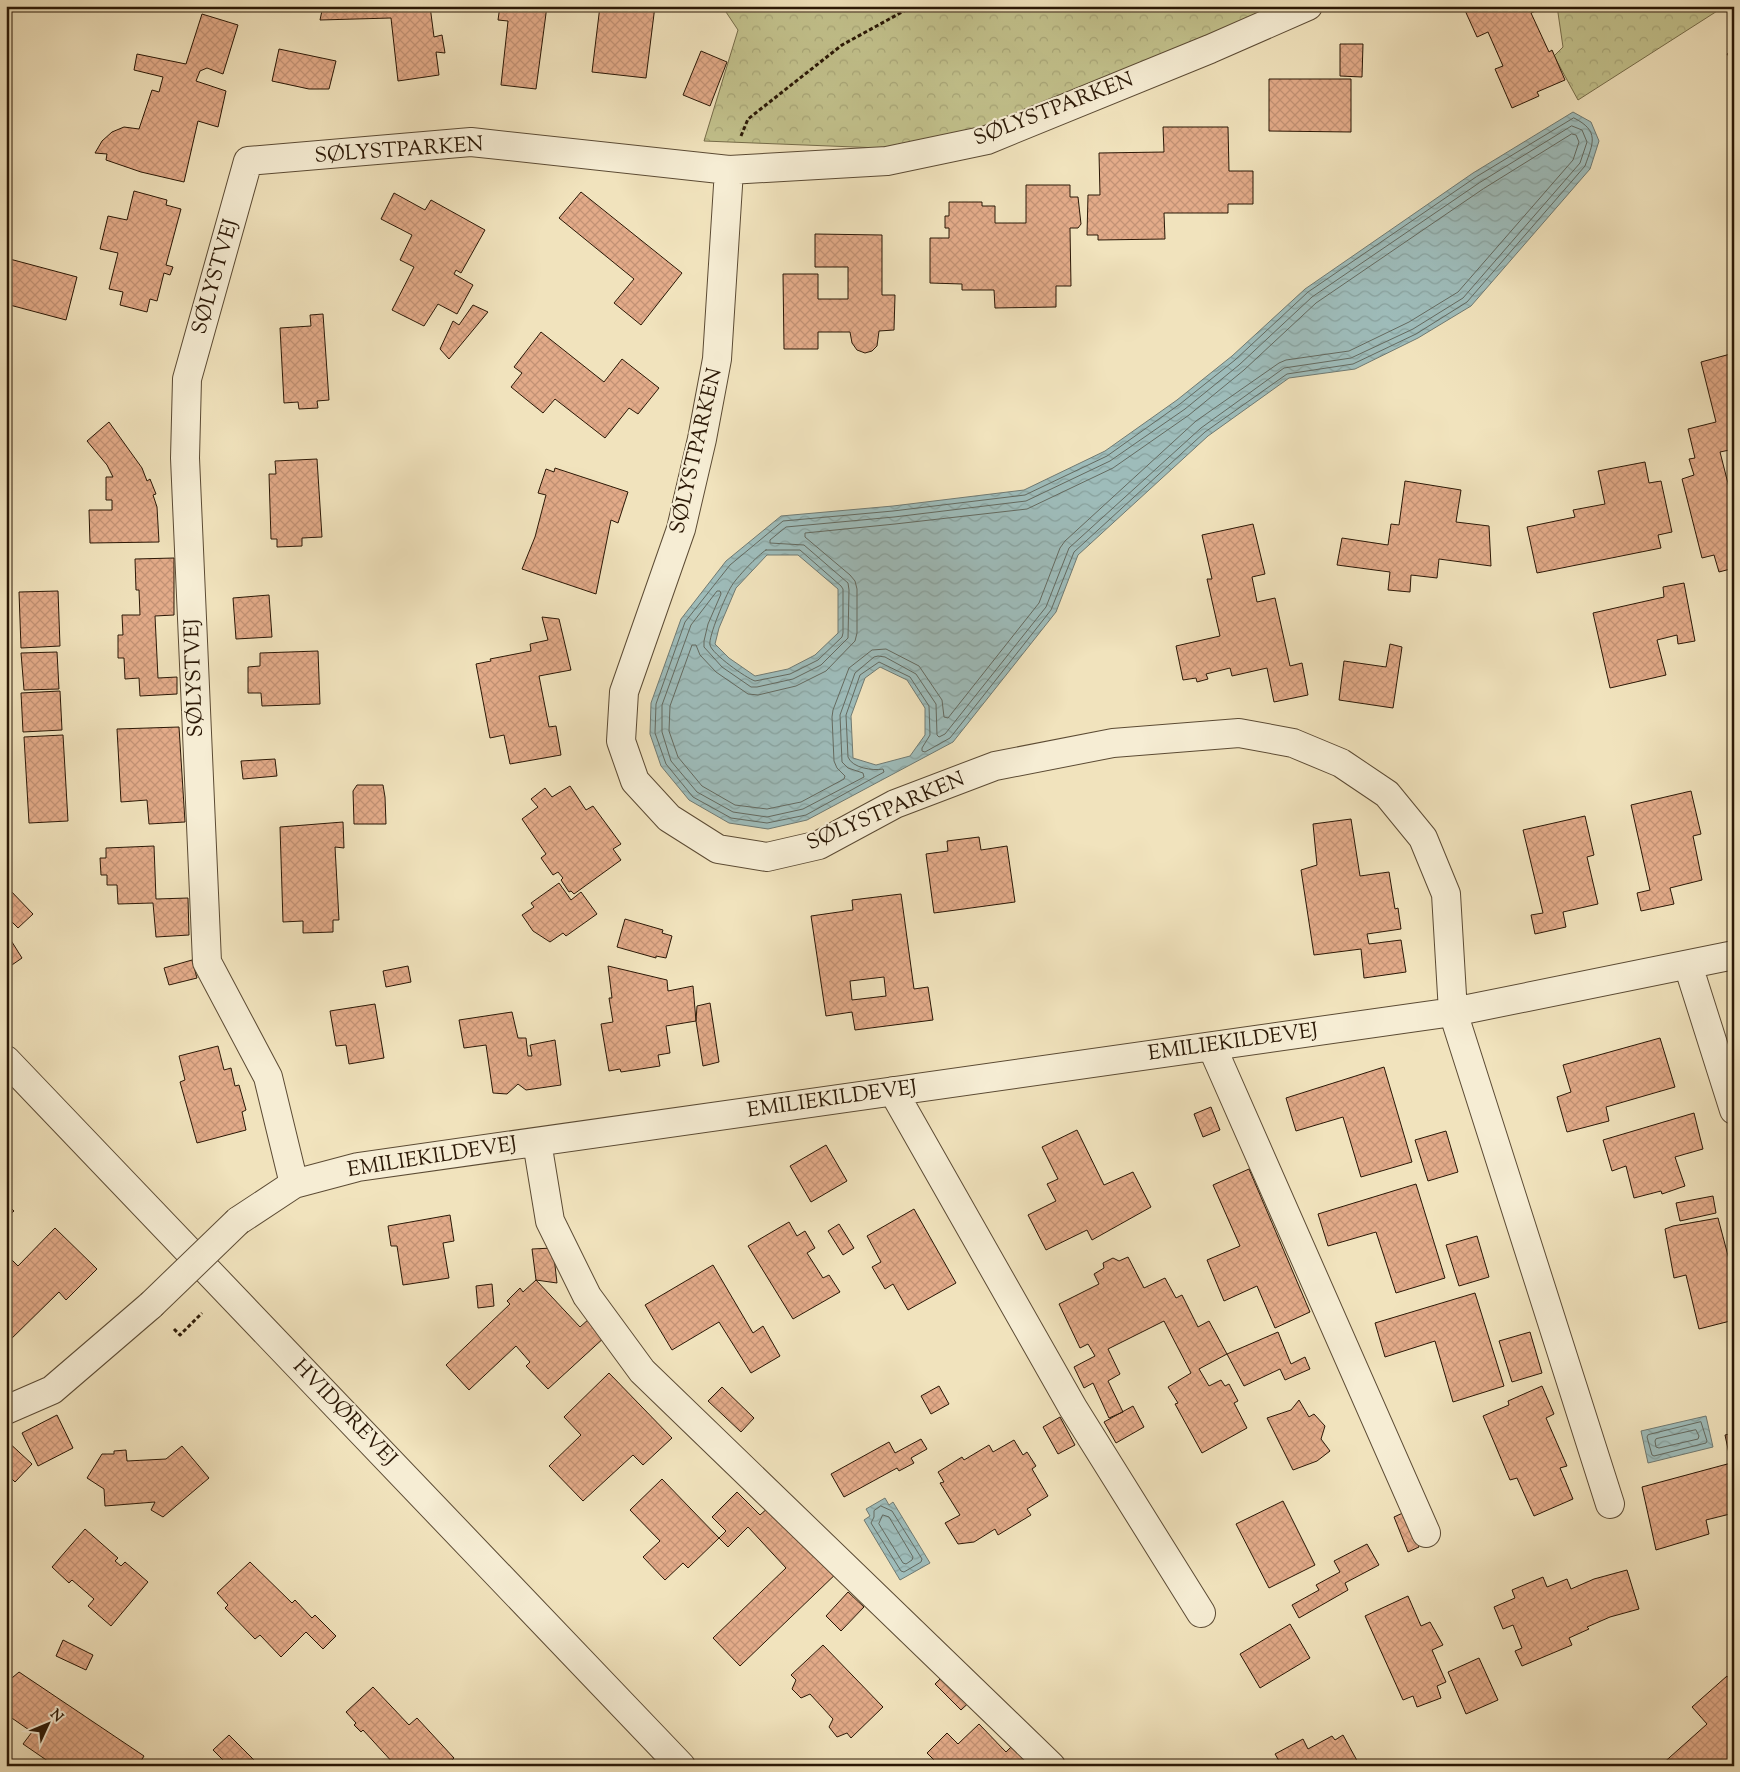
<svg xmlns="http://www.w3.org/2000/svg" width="1740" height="1772" font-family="'Sorts Mill Goudy',serif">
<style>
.forest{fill:url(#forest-crowns);stroke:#766c49}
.water{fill:url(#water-waves);stroke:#707a72;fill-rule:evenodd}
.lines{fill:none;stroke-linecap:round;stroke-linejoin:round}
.shore{stroke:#646a60;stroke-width:1}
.building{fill:url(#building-cross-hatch);stroke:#2b1806;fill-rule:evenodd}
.minor-casing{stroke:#5c4b34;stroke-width:30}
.path{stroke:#2b1806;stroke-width:3;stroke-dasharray:4 2.5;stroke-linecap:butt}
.minor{stroke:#f6edd4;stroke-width:28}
.minor-bridge-casing{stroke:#5c4b34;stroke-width:30;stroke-linecap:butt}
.minor-bridge{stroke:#f6edd4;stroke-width:28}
.labels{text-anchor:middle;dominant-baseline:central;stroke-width:4.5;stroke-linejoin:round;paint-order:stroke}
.street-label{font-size:21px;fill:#2b1806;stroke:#f6edd4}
</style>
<defs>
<pattern id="forest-crowns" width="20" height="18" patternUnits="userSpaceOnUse" patternTransform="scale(1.25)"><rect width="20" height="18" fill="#c2c18c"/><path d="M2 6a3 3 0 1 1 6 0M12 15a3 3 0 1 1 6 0" fill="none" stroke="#a7a577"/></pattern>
<pattern id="water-waves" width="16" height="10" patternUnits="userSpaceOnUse" patternTransform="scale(1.25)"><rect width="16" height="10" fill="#9ebcba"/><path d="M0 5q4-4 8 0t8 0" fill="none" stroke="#88a19e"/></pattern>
<pattern id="building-cross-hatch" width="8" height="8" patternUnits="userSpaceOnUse" patternTransform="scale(1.25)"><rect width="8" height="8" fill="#e3ab89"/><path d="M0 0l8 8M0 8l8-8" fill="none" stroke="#c39275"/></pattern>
</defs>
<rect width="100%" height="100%" fill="#f1e3bd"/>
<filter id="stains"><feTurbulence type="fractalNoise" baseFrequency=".004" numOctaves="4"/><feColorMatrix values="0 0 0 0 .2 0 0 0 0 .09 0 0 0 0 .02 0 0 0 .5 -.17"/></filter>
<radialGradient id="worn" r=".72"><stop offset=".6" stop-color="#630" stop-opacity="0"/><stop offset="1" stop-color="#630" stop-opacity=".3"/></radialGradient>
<path class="forest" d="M722,6h558l-299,122 -101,20 -176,-7 34,-111z
M1557,6h168l-147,94 -24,-44 9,-9z"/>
<path class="water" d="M1573,112l18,10 8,19 -9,28 -119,137 -53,32 -63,31 -66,9 -81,58 -130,119 -22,57 -103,130 -146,78 -39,9 -39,-6 -40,-23 -28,-34 -11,-32 1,-31 30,-84 45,-58 55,-45 112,-10 131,-16 81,-39 72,-51 55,-44 73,-67 168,-116zM767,555h31l40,34v44l-23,22 -27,14 -33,7 -26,-18 -14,-14 4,-16 17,-40zM880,667l27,13 18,28v27l-15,21 -34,9 -23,-7 -2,-42 14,-38z
M1706,1416l7,31 -65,16 -7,-32z
M885,1498l4,7 4,-3 37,61 -30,17 -36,-60 6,-4 -4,-7z"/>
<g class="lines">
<path class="shore" d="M1574,118c26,13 19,25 11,48l-118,136 -51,32 -63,30 -66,10 -82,58 -131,120 -23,58 -101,128 -25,14 -3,-1v-3l8,-13 -1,-29 -19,-29 -31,-15 -19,13 -14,40 2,42c4,11 25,14 35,12l1,3 -78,43 -39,8 -36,-5 -38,-21 -27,-33 -11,-31 1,-29 29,-82 45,-57 53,-44 110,-10 132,-16 82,-39 73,-52 55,-44 73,-68 168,-115z
M1572,126l10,4 5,12 -7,21 -117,135 -50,31 -62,29 -67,10 -83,60 -132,120 -23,59 -101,127 -6,3 -2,-2 -1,-31 -20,-30 -31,-17 -7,-1 -4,1 -19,16 -15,42 2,47 6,6 15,5 1,4 -61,32 -36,8 -34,-5 -36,-20 -26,-31 -9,-29v-27l29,-80 26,-34h3l1,3 -13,30 -4,17v6l18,20 29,20h6l36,-8 28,-14 27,-27 1,-48 -1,-7 -44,-38 -34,-2v-3l16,-13 108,-10 132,-16 84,-40 75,-52 54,-44 73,-68 167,-114z
M1572,134l4,1 3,7 -6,18 -115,132 -49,30 -60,29 -63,9 -7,3 -83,58 -131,120 -5,7 -21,55 -91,115 -4,-1 -2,-17 -23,-34 -33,-17 -14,1 -23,18 -16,42 -1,7 2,44 3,7 8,8 -1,3 -43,23 -34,7 -32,-4 -33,-19 -24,-29 -9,-26 1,-25 22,-61h4l4,10 16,17 32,22 10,1 38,-9 30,-15 29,-30 2,-8v-44l-2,-8 -5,-6 -45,-38v-4l90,-9 132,-15 86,-41 76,-53 55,-45 72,-67 167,-114z
M766,550h34l41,36 2,3v44l-1,4 -24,23 -28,14 -35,7c-9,-3 -43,-27 -45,-36 -2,-8 16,-50 21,-58 4,-8 28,-33 35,-37z
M1701,1422l6,19 -1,2 -52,13 -2,-1 -5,-18 1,-2z
M1696,1430l3,6 -1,3 -39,9 -3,-1 -1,-6 1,-2z
M881,1506l11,5 30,48 -1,3 -17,10 -3,-1 -30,-48 3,-6v-6z
M883,1515l6,2 24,40 -1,3 -6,4 -3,-1 -24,-39z"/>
</g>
<path class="building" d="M323,6h107l4,31 8,-2 3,18 -9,-1 3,23 -41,6 -7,-63 -71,2z
M500,6h47l-11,83 -35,-4 7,-64 -10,-1z
M600,6h55l-9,72 -54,-6z
M1463,6h28l1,3 5,-3h51l-17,7 18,39 3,-2 13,30 -28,12 2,4 -27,12 -17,-39 8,-3 -15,-34 -11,5z
M202,14l36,11 -15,49 -16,-6 -7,3 -4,10 30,10 -8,36 -20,-6 -14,61 -43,-10 -35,-12 1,-6 -12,-1 7,-12 10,-9 12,-5 15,2 13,-39 7,2 4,-15 -29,-7 3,-16 49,10z
M1340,44h23l-1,33 -22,-1z
M279,49l57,12 -7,28h-20l-37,-8z
M1734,49v14l-7,-9z
M701,51l26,11 -17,44 -27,-11z
M1269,79h82v53l-82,-1z
M1163,127h65l1,44h24v33h-25v9h-64l1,26 -67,1v-5h-11l1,-40h12l-1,-42 65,-1z
M1026,185h44v12h8l3,27 -3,4h-8l1,58h-15v21l-61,1 -1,-18h-32v-6l-32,-1v-45h19v-10h-4v-12h4v-14h33v4h13v17h31z
M134,191l33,9 -1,5 15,4 -15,56 7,2 -3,8 -6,-2 -7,28 -7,-2 -3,13 -27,-7 3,-13 -14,-3 9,-36 -18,-4 8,-33 19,4z
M581,192l101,81 -41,52 -27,-22 20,-24 -75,-61z
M394,193l31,17 6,-10 54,30 -24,43 -5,-3 -2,4 19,11 -16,29 -19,-10 -14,22 -32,-16 22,-43 -14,-7 12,-25 -31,-16z
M815,234l67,1v60h13l-1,35 -15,1 -2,15 -5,5 -7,2 -8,-3 -5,-7 -2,-11h-32v17h-34l-1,-75h35v25h30v-32h-33z
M6,258l71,19 -11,43 -60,-16z
M473,305l15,7 -39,47 -9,-10 13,-28 6,4z
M323,314l6,86 -12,1 1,7 -19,1 -1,-7 -14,1 -4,-75 31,-2 -1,-11z
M541,332l63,50 18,-23 37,29 -21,26 -9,-6 -24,30 -50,-39 -12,14 -32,-26 11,-14 -8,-6z
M1734,353v96l-14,3 14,55v61l-15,4 -5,-17 -12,3 -20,-79 12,-4 -5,-16 6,-1 -7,-29 28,-7 -15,-60z
M109,422l33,46 5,13 3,-2 6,15 -3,1 4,12 2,35 -69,1 -1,-33h23v-10h-6v-23h7l-6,-12 -20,-24z
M317,459l5,78 -20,1v8l-25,1v-8h-6l-2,-65h7l-1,-13z
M1645,462l4,21 12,-2 11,51 -14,3 3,13 -124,25 -10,-46 48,-10 -2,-7 32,-6 -7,-33z
M555,468l73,24 -10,31 -7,-3 -15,74 -74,-25 13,-32 11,-42 -8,-2 8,-24 8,3z
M1405,481l56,9 -5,32 33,4 2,40 -52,-7 -2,19 -26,-3 -1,17 -22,-2 2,-18 -53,-7 5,-27 46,7 3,-21 8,1z
M1253,524l12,50 -13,3 5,25 18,-4 15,68 12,-3 6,32 -34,7 -7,-34 -35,8 -2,-8 -24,6 2,5 -11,3 -1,-4 -13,2 -7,-34 44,-10 -13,-57h5l-10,-44z
M174,558v57l-19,1 3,62 19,-1v17l-37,2 -1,-18 -14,1 -1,-21h-6v-23h5l-1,-20h18l-1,-25h-3l-1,-31z
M1684,583l11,58 -17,3 -1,-9 -20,5 9,35 -56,13 -17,-75 71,-16 -1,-10z
M58,591l2,55 -39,2 -2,-56z
M269,595l3,42 -36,2 -3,-41z
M542,617l17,2 12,51 -32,6 10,51 7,-1 5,29 -51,9 -6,-29 -14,3 -14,-74 15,-3 -1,-2 41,-8 -1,-7 18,-4z
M1390,644l12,3 -9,61 -54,-8 5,-39 42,6z
M318,651l2,53 -58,2 -1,-13h-13v-26l12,-1v-13z
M57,652l2,37 -35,1 -3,-37z
M60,691l2,39 -39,2 -2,-39z
M179,727l6,95 -36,2 -2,-24 -26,2 -4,-73z
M63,735l5,86 -39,2 -5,-86z
M275,759l2,17 -34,3 -2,-18z
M357,785h26l2,12 1,27h-32l-1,-33z
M570,786l16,24 7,-4 28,38 -8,5 8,11 -47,34 -3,-3 -2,1 -8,-12 2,-2 -5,-6 -5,3 -12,-17 5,-4 -24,-35 16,-12 -7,-8 14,-11 7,9z
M1691,791l10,43 -8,2 9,44 -32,8 4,16 -33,7 -4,-18 13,-3 -19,-85z
M1585,816l9,39 -7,2 11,47 -35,8 3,15 -31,7 -4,-19 12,-2 -20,-83z
M1351,819l9,57 29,-4 6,37 3,-1 3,21 -34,5 2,10 32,-4 5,32 -42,6 -3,-29 -47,6 -13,-85 16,-5 -4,-41z
M343,822l1,26 -9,-1 4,73h-6v12l-30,1v-12l-20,1 -3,-95z
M979,837l2,13 26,-4 8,56 -81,11 -8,-59 22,-3 -1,-10z
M154,846l2,53 32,-1 1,37 -33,2 -3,-34 -35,1 -1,-19h-10v-10h-6l-1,-17h6v-10z
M559,883l12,17 10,-8 16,22 -31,22 -3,-3 -13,9 -17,-11 -11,-16 12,-8 -3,-4z
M9,889l24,25 -15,14 -12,-12v-25z
M901,894l13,95 14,-2 5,33 -78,10 -3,-18 -26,4 -15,-100 42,-6 -1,-10zM884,977l2,19 -34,4 -2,-19z
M625,919l38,11 -1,3 10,3 -6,22 -10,-2v2l-39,-11z
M7,934l15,24 -13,9 -3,-4z
M192,960l5,18 -28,7 -5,-17z
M408,966l3,16 -25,5 -3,-16z
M608,966l59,14 1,11 25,-5 3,35 -30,5 4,27 -12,2 2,11 -39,6 -1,-3 -11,2 -8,-47 12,-2 -4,-24h3z
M710,1003l9,59 -16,4 -7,-45 1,-15z
M375,1004l9,54 -35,6 -3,-19 -10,1 -6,-35z
M512,1012l6,26h8l2,18h4l-2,-11 25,-5 6,45 -35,5 -8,-6 -11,10 -14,-1 -7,-48 -22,3 -5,-28z
M1660,1038l15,49 -69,20 3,14 -42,11 -10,-35 14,-5 -8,-27z
M218,1046l6,24 7,-2 4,18 4,-1 7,25 -4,2 4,18 -49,13 -17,-61 5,-2 -6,-24z
M1384,1067l28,95 -51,15 -18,-60 -47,14 -10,-33z
M1211,1107l9,23 -17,7 -9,-23z
M1694,1113l9,36 -28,8 10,29 -23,8 -1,-3 -27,7 -8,-32 -14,5 -9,-31z
M1077,1130l27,55 29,-13 18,35 -59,33 -5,-10 -41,20 -18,-35 28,-14 -9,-17 11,-5 -16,-32z
M1446,1131l12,41 -30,9 -13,-41z
M826,1145l21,36 -36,21 -21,-36z
M1249,1169l61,143 -35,16 -18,-42 -33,15 -17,-41 33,-14 -27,-61z
M1416,1184l29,94 -49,15 -20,-61 -48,14 -10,-32z
M1713,1196l3,17 -36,8 -4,-18z
M6,1203l8,8 -8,7z
M914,1209l42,74 -48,27 -15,-26 -8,5 -13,-22 9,-5 -14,-26z
M450,1215l4,26 -11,2 6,35 -46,7 -6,-39h-6l-3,-20z
M1718,1218l16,60v42l-35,9 -13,-54 -12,3 -9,-49 8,-3z
M789,1222l8,14 8,-5 10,17 -8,5 16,25 6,-3 11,17 -47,27 -45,-73z
M839,1224l15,24 -11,7 -15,-24z
M55,1228l42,41 -31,31 -7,-8 -53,52v-80l5,-5 7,7z
M1477,1236l12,41 -30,9 -13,-41z
M553,1248l4,35 -21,-3 -4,-31z
M1128,1257l16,31 21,-10 11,20 6,-3 16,32 11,-6 18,33 -28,15 10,17 12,-6 4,6 4,-2 9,17 -4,2 13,25 -45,25 -27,-49 3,-1 -10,-16 23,-14 -27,-52 -56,28 12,25 -12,7 15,31 -14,6 -16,-35 -9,5 -10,-21 21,-11 -7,-12 -8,4 -21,-44 40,-20 -5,-10 10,-6 -1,-5 10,-5 6,3z
M713,1265l40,68 10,-7 17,30 -29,17 -32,-51 -47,28 -27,-45z
M536,1280l44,47 9,-8 17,17 -58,53 -22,-23 4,-4 -14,-16 -47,44 -23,-25 64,-61 -3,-3 13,-13 3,4z
M492,1284l2,22 -16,2 -2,-22z
M1475,1293l29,93 -51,16 -18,-61 -50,16 -10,-34z
M1278,1332l13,32 14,-7 5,12 -25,11 -5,-11 -36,17 -17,-32z
M1530,1332l12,41 -30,9 -13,-41z
M609,1373l63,65 -29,27 -10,-10 -50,46 -34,-35 32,-31 -17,-18z
M939,1386l10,18 -18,10 -10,-18z
M1542,1386l12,28 -8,4 21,48 -7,2 13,31 -39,17 -17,-38 -7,2 -27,-64 26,-11 -1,-4z
M722,1387l32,31 -13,14 -33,-31z
M1299,1400l10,17 5,-3 11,12 -4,13 9,12 -13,10 -24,9 -26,-52 24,-8z
M1133,1406l11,21 -28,16 -12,-21z
M57,1415l16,33 -35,18 -16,-33z
M1060,1417l15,28 -17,9 -15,-27z
M1734,1433v80l-28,7 3,14 -53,16 -14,-63 89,-24 -6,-28z
M921,1439l6,10 -16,9 3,5 -15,8 -2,-3 -53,29 -13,-23 58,-32 6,11z
M6,1440l26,24 -17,18 -9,-9z
M1014,1440l9,15 4,-3 9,14 -4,3 16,27 -21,13 4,6 -33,20 -3,-6 -21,13 -16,2 -13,-21 15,-8 -20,-32 4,-1 -6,-10 24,-15 2,3 25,-15 4,7z
M182,1446l27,32 -46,39 -12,-7 4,-8 -50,4 -1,-17 -17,-11 15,-24h12v-3l12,-1 1,11 39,-2z
M662,1479l57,59 -31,30 -5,-5 -18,17 -22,-23 17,-16 -30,-31z
M737,1492l23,23 9,-8 72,62 -101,97 -27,-28 73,-70 -38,-41 -20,20 -9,-9 7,-7 -14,-14z
M1283,1501l32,64 -46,23 -33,-64z
M1405,1512l14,35 -11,5 -14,-35z
M85,1529l33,29 -3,3 6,5 4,-4 23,20 -37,44 -23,-20 6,-7 -22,-19 -3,3 -17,-16z
M1367,1544l12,21 -34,18 3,7 -49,28 -7,-13 27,-15 -3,-5 24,-13 -6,-11z
M250,1562l42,41 3,-3 17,18 3,-3 21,21 -13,13 -17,-17 -25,25 -21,-22 -5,4 -30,-31 3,-3 -11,-12z
M1627,1570l12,39 -29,8 -23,10 2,2 -20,9 3,7 -50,21 -7,-15 7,-3 -9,-23 -10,4 -9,-22 21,-9 -3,-8 31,-13 4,10 20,-8 4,10 23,-10z
M848,1592l16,15 -23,24 -15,-15z
M1408,1596l13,30 9,-4 13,23 -11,5 14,32 -9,4 4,12 -24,9 -4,-11 -10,4 -38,-84z
M1290,1624l20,34 -50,30 -20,-34z
M63,1640l30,15 -7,15 -30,-14z
M823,1645l60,62 -32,31 -4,-5 -10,4 -8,-10 4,-8 -23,-25 -9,4 -9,-9 4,-9 -5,-5z
M1479,1658l19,42 -32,14 -18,-42z
M948,1671l27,26 -14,13 -26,-26z
M19,1672l125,84 -6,10h-83l-32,-22 9,-12 -26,-18v-31z
M1727,1676l7,8v82h-74l47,-42 -15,-17z
M373,1687l36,38 8,-7 37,40 -8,8h-54l2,-2 -31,-34 -2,2 -7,-7 2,-2 -10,-11z
M979,1724l27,28 8,-8 21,22h-99l2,-2 -11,-11 20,-20 11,11z
M229,1735l30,30 -1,1h-29l-16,-16z
M1343,1735l17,31h-78l-7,-12 28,-15 5,10 24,-13 3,4z"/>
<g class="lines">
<defs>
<path id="minor" d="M729,170l158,-9 100,-21 223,-91 98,-43
M1688,965l46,145
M1212,1047l214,486
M6,1060l675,706
M893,1091l180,317 128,205
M537,1142l13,79 37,75 55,75 409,395
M294,1184l-26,-107 -61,-115 -22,-504 2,-79 61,-218 223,-19 258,28 -12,189 -15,80 -21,90 -57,163 -3,49 14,40 34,37 49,31 49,8 52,-12 76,-41 100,-38 118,-23 126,-10 54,10 48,20 46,31 36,44 23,56 7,118 157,492
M238,1221l56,-37 64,-17 1095,-155 281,-57
M6,1410l46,-20 99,-85"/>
</defs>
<use href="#minor" class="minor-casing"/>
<path class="path" d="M741,136l7,-17 94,-74 71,-39
M174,1329l6,6 22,-22"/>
<use href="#minor" class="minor"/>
<defs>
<path id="minor-bridge" d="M151,1305l87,-84"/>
</defs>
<use href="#minor-bridge" class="minor-bridge-casing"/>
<use href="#minor-bridge" class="minor-bridge"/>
</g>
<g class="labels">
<g class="street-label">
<text transform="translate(1054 110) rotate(-21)">SØLYSTPARKEN</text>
<text transform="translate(399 151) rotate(-4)">SØLYSTPARKEN</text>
<text transform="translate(216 277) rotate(-74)">SØLYSTVEJ</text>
<text transform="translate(697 451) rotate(-77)">SØLYSTPARKEN</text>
<text transform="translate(195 678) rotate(-92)">SØLYSTVEJ</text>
<text transform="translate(886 812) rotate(-23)">SØLYSTPARKEN</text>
<text transform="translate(1233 1043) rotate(-8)">EMILIEKILDEVEJ</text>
<text transform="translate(832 1100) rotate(-8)">EMILIEKILDEVEJ</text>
<text transform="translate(432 1158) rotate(-9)">EMILIEKILDEVEJ</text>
<text transform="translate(344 1413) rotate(46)">HVIDØREVEJ</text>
</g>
</g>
<rect width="1740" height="1772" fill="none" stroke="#f1e3bd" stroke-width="25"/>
<rect x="8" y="8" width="1725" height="1757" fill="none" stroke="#2b1806" stroke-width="2.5"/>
<rect x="12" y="12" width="1715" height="1747" fill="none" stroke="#2b1806"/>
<g transform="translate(48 1724) rotate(46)" stroke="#f6edd4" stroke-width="4" paint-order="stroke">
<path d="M0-4L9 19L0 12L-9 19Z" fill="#2b1806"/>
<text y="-8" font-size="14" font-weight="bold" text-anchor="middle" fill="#2b1806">N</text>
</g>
<rect width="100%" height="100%" filter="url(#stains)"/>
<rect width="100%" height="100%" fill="url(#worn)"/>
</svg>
